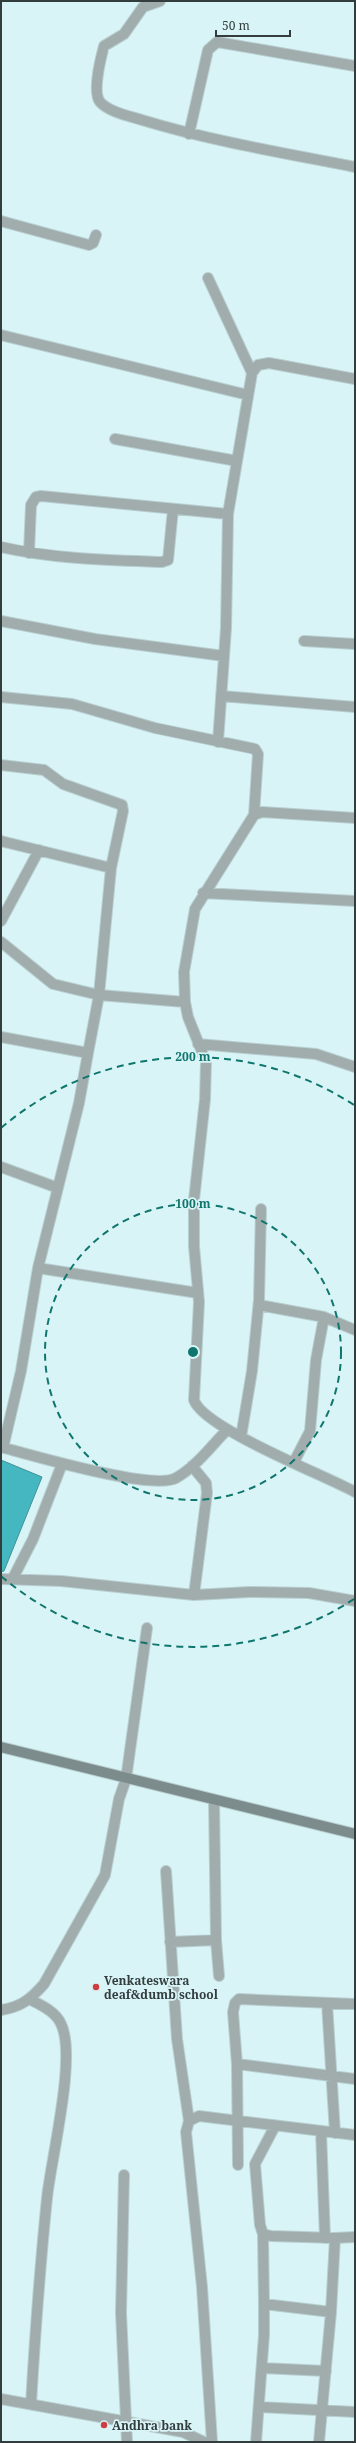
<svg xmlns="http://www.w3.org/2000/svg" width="356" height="2443" font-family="'Noto Serif',serif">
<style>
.water{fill:#45b7c0;stroke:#409299}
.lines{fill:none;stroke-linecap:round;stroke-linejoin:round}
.minor-casing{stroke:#b8cfd1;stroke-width:12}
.tertiary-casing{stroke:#b8cfd1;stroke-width:12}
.secondary-casing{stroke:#b8cfd1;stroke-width:12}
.minor{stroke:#a1acad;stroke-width:10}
.tertiary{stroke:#a1acad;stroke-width:10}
.secondary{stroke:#7c8c8d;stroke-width:10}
.ring{fill:none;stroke:#0f766e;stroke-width:2;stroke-dasharray:7 5}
.poi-dot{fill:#cd3e43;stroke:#d9f4f6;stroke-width:1.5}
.labels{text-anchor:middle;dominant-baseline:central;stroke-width:3.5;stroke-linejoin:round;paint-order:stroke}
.poi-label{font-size:12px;font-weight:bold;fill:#333d3e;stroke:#d9f4f6;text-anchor:start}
.centre{fill:#0f766e;stroke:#d9f4f6;stroke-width:2}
.ring-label{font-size:12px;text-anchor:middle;font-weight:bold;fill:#0f766e;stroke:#d9f4f6;stroke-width:3.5;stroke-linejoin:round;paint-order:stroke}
</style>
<rect width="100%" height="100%" fill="#d9f4f6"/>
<path class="water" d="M1,1460l41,17 -38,94 -3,1z"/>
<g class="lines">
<defs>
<path id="minor" d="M160,1l-17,6 -19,27 -20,12c-3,11 -12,46 -4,56 9,10 29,14 42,18 69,21 142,33 213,47
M189,134l19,-84 9,-8 138,24
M1,221l88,24 4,-2 3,-8
M208,278l44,95
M1,335l247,60
M115,439l122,22
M1,547c53,12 107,13 161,15l6,-2 5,-51
M29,553l2,-48 5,-8 5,-1 187,18 24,-141 6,-8 11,-2 86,16
M1,621l94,18 129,17
M304,641l51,3
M221,696l134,11
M1,697l71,7 83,24 100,21 3,5 -4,61 -59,94 -11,63 1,30 3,15 18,45 -1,37 -11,101v46l5,56 -5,98c9,28 130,75 161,92
M218,742l8,-114 2,-114
M1,765l43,5 19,14 59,21 1,6 -12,57
M254,815l8,-3 93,6
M1,841l110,27 -12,127 -11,58 -9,50 -41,165 -17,103 -18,77
M203,893l152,8
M1,921l38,-71
M1,942l52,42 46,11 86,7
M1,1037l87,16
M198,1044l118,10 39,13
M1,1167l57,21
M38,1268l160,25
M259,1305l65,12 31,13
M241,1437l11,-66 7,-71 2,-91
M1,1447c30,8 151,44 175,31 20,-11 35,-32 51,-48
M294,1462l16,-31 6,-71 8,-43
M192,1466l14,17 1,10 -13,102
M1,1579l60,2 133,14 55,-3 60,1 46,8
M12,1580l21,-41 29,-75
M166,1871l11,168 12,82
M216,1940l3,36
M170,1942l46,-2 -2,-140
M31,2000c10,5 25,12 30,24 16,32 -10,135 -14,174 -7,69 -12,137 -16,206
M327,2003l8,130
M1,2010c20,-3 30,-11 43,-26l61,-109 14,-76 7,-20 21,-151
M237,2064l118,15
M275,2126l-20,38 5,61 3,9 8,2 64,2 -4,74 -12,130
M321,2131l4,107
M238,2165l-1,-101 -4,-52 2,-9 4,-4 116,5
M124,2175l-3,138 6,129
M263,2234l1,70
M335,2238l20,-1
M262,2368l64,3
M260,2407l95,5
M212,2442l-10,-155 -16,-155 3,-11 10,-5 156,19
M256,2442l8,-107v-31l67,8"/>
<path id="tertiary" d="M1,2399l182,33 21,10"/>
<path id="secondary" d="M1,1747l354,87"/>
</defs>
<use href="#minor" class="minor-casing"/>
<use href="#tertiary" class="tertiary-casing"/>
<use href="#secondary" class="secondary-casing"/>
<use href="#minor" class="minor"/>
<use href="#tertiary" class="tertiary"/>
<use href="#secondary" class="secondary"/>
</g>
<g class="ring">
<circle cx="193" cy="1352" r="148"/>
<path d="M354 1599A295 295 0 0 1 1 1576M1 1128A295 295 0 0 1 354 1105"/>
</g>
<g class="poi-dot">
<circle cx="96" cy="1987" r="4"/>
<circle cx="104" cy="2425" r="4"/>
</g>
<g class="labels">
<g class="poi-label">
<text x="104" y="1980">Venkateswara<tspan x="104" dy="14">deaf&amp;dumb school</tspan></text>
<text x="112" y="2425">Andhra bank</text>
</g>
</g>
<circle cx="193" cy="1352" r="6" class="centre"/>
<g class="ring-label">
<text x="193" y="1061">200 m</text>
<text x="193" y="1208">100 m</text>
</g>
<rect width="356" height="2443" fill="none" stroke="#333d3e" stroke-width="4"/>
<path d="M216 30v6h74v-6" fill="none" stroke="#333d3e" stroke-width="2"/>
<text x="222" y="30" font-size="12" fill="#333d3e" stroke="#d9f4f6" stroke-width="3" paint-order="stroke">50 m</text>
</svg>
